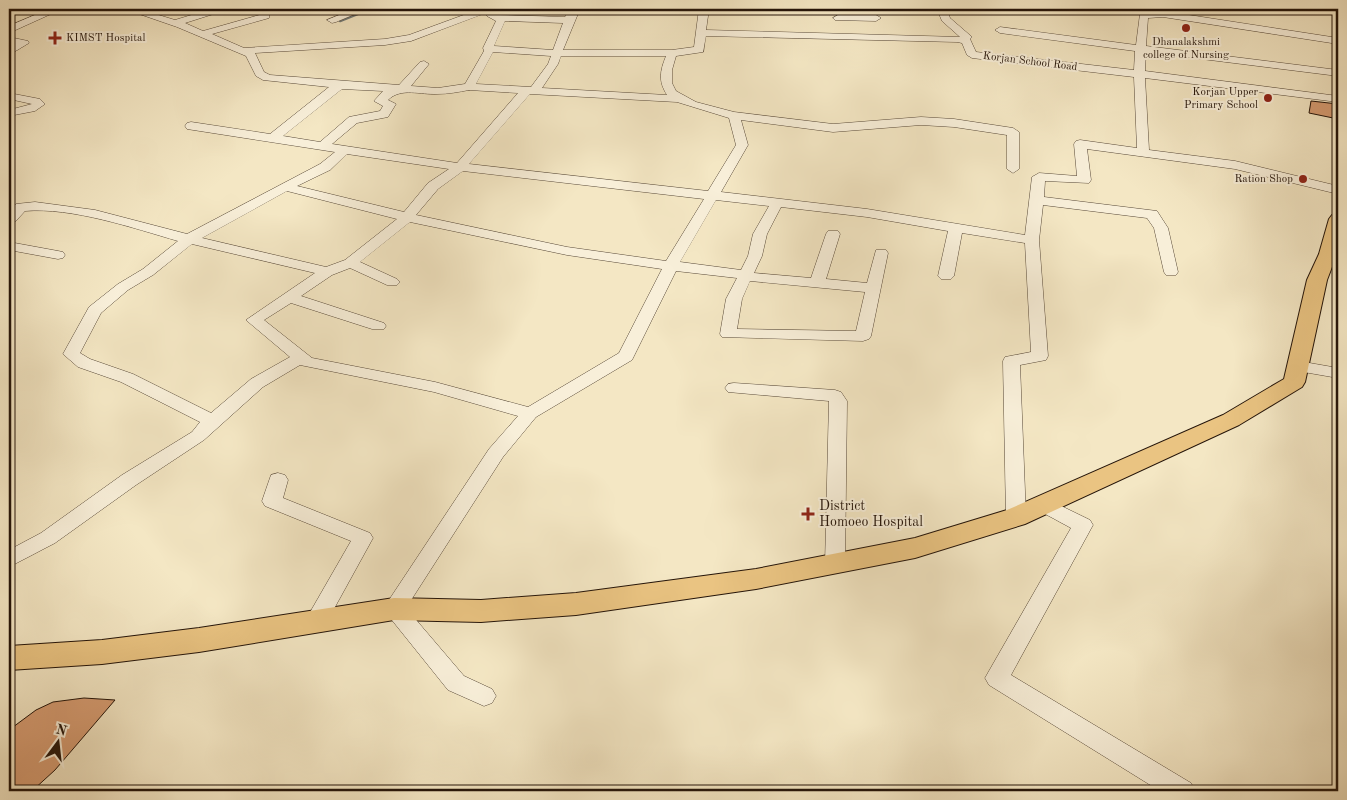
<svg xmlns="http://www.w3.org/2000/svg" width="1347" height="800" font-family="'Old Standard TT',serif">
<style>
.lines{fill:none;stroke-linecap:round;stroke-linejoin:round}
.stream{stroke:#707977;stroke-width:2.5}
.building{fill:#d69c72;stroke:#241409}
.minor-casing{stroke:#584938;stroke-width:1}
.major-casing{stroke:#241409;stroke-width:2}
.minor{fill:#f8efd9;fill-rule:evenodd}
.major{fill:#eac482;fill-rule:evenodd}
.poi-dot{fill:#8f2418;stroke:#f8efd9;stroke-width:2}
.labels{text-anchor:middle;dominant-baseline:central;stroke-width:4;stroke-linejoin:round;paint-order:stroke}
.far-poi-label{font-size:11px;fill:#241409;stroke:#f8efd9;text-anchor:end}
.far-street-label{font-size:11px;fill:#241409;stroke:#f8efd9}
.poi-label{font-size:14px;fill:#241409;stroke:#f8efd9;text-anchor:start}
</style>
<rect width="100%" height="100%" fill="#f4e7c4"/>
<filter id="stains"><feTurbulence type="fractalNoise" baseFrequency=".004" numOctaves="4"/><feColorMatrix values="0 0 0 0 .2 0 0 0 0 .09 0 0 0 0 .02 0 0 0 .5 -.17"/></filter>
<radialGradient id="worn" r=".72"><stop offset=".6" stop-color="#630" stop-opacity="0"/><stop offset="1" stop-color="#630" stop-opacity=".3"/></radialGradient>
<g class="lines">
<path class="stream" d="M340,21l30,-12"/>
</g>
<path class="building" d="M1311,101l27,3v15l-29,-6z
M84,698l31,2 -60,70 -23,21h-23v-61l27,-20 17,-8z"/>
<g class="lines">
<defs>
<path id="minor" d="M49,9h13l-53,24v-7z
M125,9h14l36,11 36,-11h14l-2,2 -38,12 18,8 60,-17h6v4l-57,16 32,14 141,-9 24,-4 71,-26h13l-2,2 8,4 66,2 5,-8h10l-17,41h109l22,-3 5,-38h10l-3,21 254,7 -18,-16 -5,-12h10l3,9 22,19 -2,2 6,13 158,18 1,-19 -135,-18 -5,-3 5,-3 136,18 4,-31 23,-3 175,27v6l-175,-27 -15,1 -2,28 192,24v6l-192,-24 -1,19 193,25v6l-193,-24 4,72 86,11 103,25v8l-103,-25 -148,-20 4,31 -2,3 -44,-2 -1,16 113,14 11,17 10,44 -2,3h-10l-2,-3 -10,-44 -7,-10 -104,-13 -4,35 9,116 -2,4 -26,5 6,152 -3,5 -7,2 -7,-2 -3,-5 -3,-156 2,-4 26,-5 -6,-109 -63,-10 -8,43 -3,3h-10l-3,-3 10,-45 -81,-14 -86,-10 -14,27 -5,22 -8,17 57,5 15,-44 2,-3h10l2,3 -14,45 41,4 9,-33h10l2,3 -17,83 -2,3 -6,2 -141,-4 -2,-3 6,-35 11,-21 -61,-7 -44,89 -96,57 -33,40 -97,151 58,68 28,13 4,7 -4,7 -8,3 -36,-16 -65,-81 106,-160 29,-33 -84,-24 -134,-27 -37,22 -59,53 -68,45 -81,58 -46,24v-17l32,-17 81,-58 70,-43 8,-10 -79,-40 -43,-15 -15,-13 26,-47 29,-23 25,-15 35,-28c-45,-13 -106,-34 -153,-30l-11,12 -5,1v-12l7,-8 19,-2 60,8 92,24 133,-70 15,-12 -148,-23 -2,-3 2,-3 4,-1 79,12 59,-47 -66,-7 -7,-4 -10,-20 -69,-29zM486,13l1,3 9,5 -13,27 1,3 -19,33 -27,4 -27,-2 18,-22 -5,-3 -4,1 -21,23 -129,-10 -6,-3 -9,-19 130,-8 26,-4zM505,21l58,2 -10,27 -59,-4zM706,36l251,6 5,1 5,12 5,3 162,19 3,71 -57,-8 -4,1 -2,3 3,32 -38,-3 -7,4 -7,58 -158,-26 -146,-17 27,-47 -7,-25 92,12 88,-7 33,2 53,8v34l6,4 6,-4v-37l-6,-4 -59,-9 -33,-2 -88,7 -99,-12 -38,-10 -20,-11 -4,-8v-13l4,-14 27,-4zM493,52l58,4 -3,8 -17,23 -55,-3zM561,56h105c-6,15 -8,25 1,39l-125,-7 16,-24zM342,89l41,2 -9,10 9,5 -3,5 -31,6 -29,25 -37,-6zM469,90l49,3 -61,70 -125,-19 25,-21 31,-6 8,-13 -8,-4c13,-13 33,-5 49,-6 11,0 22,-2 32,-4zM530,94l147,8 52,16 7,27 -28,46 -239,-27zM347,154l102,15 -21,14 -24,29 -107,-26 33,-16zM463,171l241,28 -38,62 -99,-14 -151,-32 22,-26zM287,191l110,28 -52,41 -19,7 -124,-29zM716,200l53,6 -16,28 -5,22 -7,14 -61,-8zM410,222l157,33 95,14 -43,84 -91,54 -93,-25 -123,-24 -48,-38 27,-17 81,26h12l2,-3 -2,-3 -83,-27 31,-21 18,-7 37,17h10l3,-3 -3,-3 -37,-17zM192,244l123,29 -69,47 44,37 -39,22 -40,34 -78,-39 -43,-15 -10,-6 21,-40 27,-23 25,-15zM750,281l115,11 -9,39 -119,-2 5,-30z
M354,9h13l-31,13 -4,1 -5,-3z
M838,15h38l5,3 -5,3 -41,-1 -2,-2z
M9,37l19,4 1,2 -20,12v-7l6,-4 -6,-1z
M9,93l31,6 5,5 -10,7 -26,5v-6l23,-6 -23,-5z
M9,242l49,9 5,1 2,3 -2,3 -5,1 -49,-9z
M1298,361l40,7v10l-46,-8 -2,-4 2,-4z
M734,383l101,7 6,2 6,9 -2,164 -3,6 -7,2 -7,-2 -3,-6 4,-164 -101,-9 -3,-4 3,-4z
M278,473l7,2 3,5 -5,18 87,35 3,5 -49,89 -8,3 -8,-3 -3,-6 46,-80 -86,-35 -3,-5 9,-26z
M1043,497l47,23 3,5 -82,150 180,108 4,8h-35l-171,-106 -4,-7 4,-7 82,-143 -35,-19 -3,-5 3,-5z"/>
<path id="major" d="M1338,214v37l-11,29 -22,102 -3,5 -63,38 -214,99 -110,34 -159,31 -180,26 -95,7 -87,-2 -195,32 -97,12 -93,6v-24l93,-6 97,-12 195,-30 87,2 95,-7 180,-24 159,-31 92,-28 216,-95 61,-36 23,-99 12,-26 10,-35 3,-4z"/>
</defs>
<use href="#minor" class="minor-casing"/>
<use href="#major" class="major-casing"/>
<use href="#minor" class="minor"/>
<use href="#major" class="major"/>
</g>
<g class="poi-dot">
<circle cx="1186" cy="28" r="5"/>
<path d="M52.5 30.5h5v5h5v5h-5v5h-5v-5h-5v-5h5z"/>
<circle cx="1268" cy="98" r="5"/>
<circle cx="1303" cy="179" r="5"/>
<path d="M805.5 506.5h5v5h5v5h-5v5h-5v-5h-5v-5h5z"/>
</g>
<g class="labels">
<g class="far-poi-label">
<text x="66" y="38" text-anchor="start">KIMST Hospital</text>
<text x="1186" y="42" text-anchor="middle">Dhanalakshmi<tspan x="1186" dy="13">college of Nursing</tspan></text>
<text x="1258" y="92">Korjan Upper<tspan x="1258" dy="13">Primary School</tspan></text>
<text x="1293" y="179">Ration Shop</text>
</g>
<g class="far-street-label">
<text transform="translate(1030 62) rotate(7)">Korjan School Road</text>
</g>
<g class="poi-label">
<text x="819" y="506">District<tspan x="819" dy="16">Homoeo Hospital</tspan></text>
</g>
</g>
<rect width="1347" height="800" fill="none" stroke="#f4e7c4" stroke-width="30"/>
<rect x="10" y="10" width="1327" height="780" fill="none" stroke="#241409" stroke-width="2.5"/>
<rect x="15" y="15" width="1317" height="770" fill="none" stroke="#241409"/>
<g transform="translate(58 742) rotate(15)" stroke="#f8efd9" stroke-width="4" paint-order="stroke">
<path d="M0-4L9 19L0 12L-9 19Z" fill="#241409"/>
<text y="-8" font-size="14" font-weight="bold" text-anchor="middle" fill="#241409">N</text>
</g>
<rect width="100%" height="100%" filter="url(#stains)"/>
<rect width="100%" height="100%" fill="url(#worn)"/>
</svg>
